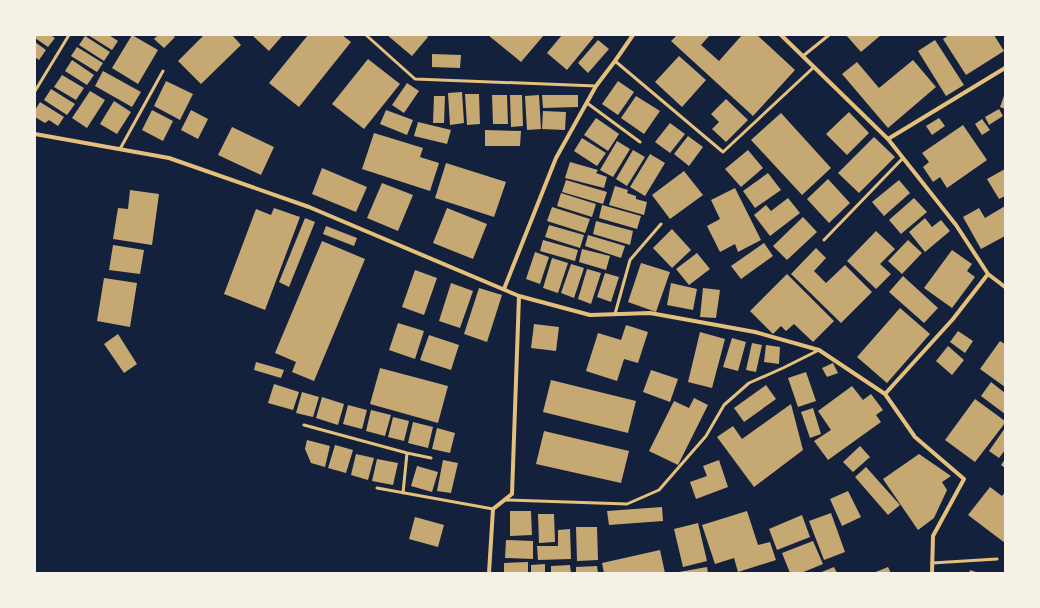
<svg xmlns="http://www.w3.org/2000/svg" width="1040" height="608" font-family="Commissioner,sans-serif">
<style>
.building{fill:#c6a872}
.lines{fill:none;stroke-linecap:round;stroke-linejoin:round}
.service{stroke:#e5c07b;stroke-width:3}
.minor{stroke:#e5c07b;stroke-width:4}
</style>
<rect width="100%" height="100%" fill="#14213d"/>
<path class="building" d="M35,35h15l5,3 -7,9 -13,-9z
M88,35h21l9,6 -6,9z
M132,35l26,15 -20,34 -26,-16z
M158,35h14l3,2 -11,11 -10,-9z
M204,35h28l9,10 -40,39 -23,-23z
M252,35h31l-14,16z
M308,35h34l9,7 -52,65 -30,-24z
M387,35h40l1,2 -16,19z
M488,35h56l-23,27z
M562,35h30l2,2 -27,33 -20,-17z
M677,35h33l-9,10 18,16 23,-26h15l38,35 -42,46 -82,-75z
M846,35h35l-20,17z
M949,35h45l10,16 -38,24 -23,-36z
M85,36l25,16 -6,9 -25,-16z
M598,40l11,9 -21,24 -10,-10z
M935,40l29,45 -18,11 -28,-45z
M35,42l11,8 -7,10 -4,-3z
M77,47l26,16 -6,9 -26,-16z
M432,54l29,1 -1,13 -28,-1z
M679,56l27,24 -24,27 -27,-25z
M368,59l32,25 -36,45 -32,-25z
M72,60l22,15 -7,10 -22,-14z
M913,60l23,27 -48,41 -46,-54 15,-12 22,26z
M103,71l38,21 -9,15 -37,-21z
M62,75l22,13 -8,12 -22,-13z
M166,81l27,13 -13,26 -26,-14z
M618,81l16,11 -16,23 -16,-11z
M407,83l12,8 -15,22 -12,-8z
M51,89l24,15 -8,11 -23,-15z
M90,91l15,9 -18,28 -15,-10z
M462,92l2,31 -14,2 -2,-32z
M1005,93v16l-5,-2z
M465,94h14l1,30 -13,1z
M492,95h15l1,29h-15z
M510,95h12l1,31 -12,1z
M539,95l2,34 -14,1 -2,-34z
M542,95h36v12l-35,1z
M434,96h11l-1,27h-11z
M636,96l24,15 -16,23 -23,-16z
M726,99l22,21 -22,22 -14,-13 7,-7 -8,-8z
M114,101l17,11 -14,22 -17,-10z
M40,102l24,15 -6,9 -9,-6 -4,3 -10,-6v-7z
M999,109l4,7 -14,9 -4,-8z
M152,110l21,11 -10,20 -21,-11z
M191,110l17,9 -10,20 -17,-9z
M386,110l27,10 -6,15 -27,-11z
M543,111l23,1 -1,18 -23,-1z
M849,112l20,21 -22,22 -21,-21z
M781,113l50,55 -29,27 -51,-55z
M596,118l23,16 -11,17 -24,-16z
M939,118l6,8 -13,9 -6,-9z
M982,119l8,11 -8,5 -7,-11z
M418,122l33,8 -4,14 -33,-8z
M670,123l15,11 -15,19 -15,-11z
M963,125l24,35 -40,28 -7,-11 -7,5 -10,-15 6,-5 -7,-9z
M232,127l42,20 -13,28 -43,-20z
M485,130l36,1 -1,15h-35z
M374,133l49,15 -3,9 19,6 -9,28 -68,-22z
M688,136l15,11 -14,19 -15,-12z
M874,137l21,20 -36,36 -21,-20z
M582,138l24,15 -9,13 -23,-15z
M617,141l13,8 -17,28 -13,-7z
M633,150l12,7 -18,29 -11,-7z
M748,150l15,18 -22,19 -16,-18z
M650,154l15,9 -20,33 -15,-9z
M570,162l28,8 -2,3 11,4 -3,11 -39,-10z
M446,163l60,19 -12,35 -59,-19z
M322,168l45,19 -11,25 -44,-18z
M1005,169v27l-6,3 -12,-20z
M684,171l19,24 -33,24 -18,-24z
M768,173l13,17 -26,18 -12,-17z
M828,179l22,24 -21,20 -22,-24z
M566,180l41,12 -4,12 -41,-12z
M899,180l11,13 -26,23 -12,-14z
M382,183l31,12 -15,36 -31,-13z
M615,186l13,4 -1,3 9,3v3l11,3 -3,13 -35,-10z
M735,188l26,52 -23,12 -3,-8 -15,8 -13,-26 13,-7 -9,-19z
M130,190l29,4 -7,51 -39,-6 5,-31 10,1z
M561,193l35,11 -4,13 -35,-11z
M788,198l12,15 -30,23 -16,-21 12,-10 5,6z
M914,198l13,14 -26,22 -12,-14z
M602,205l39,11 -4,13 -38,-11z
M1005,206v30l-24,13 -18,-32 16,-9 6,10z
M552,207l38,12 -5,14 -38,-12z
M274,208l26,9 -35,93 -41,-16 32,-85 15,6z
M447,208l40,16 -14,35 -40,-16z
M803,217l14,15 -30,28 -14,-14z
M305,218l10,4 -26,65 -10,-5z
M925,218l7,9 9,-7 9,11 -25,21 -16,-20z
M596,221l37,10 -3,14 -37,-11z
M549,225l35,10 -4,13 -35,-11z
M326,226l31,12 -3,8 -31,-12z
M672,229l19,21 -19,18 -19,-20z
M876,231l19,18 -15,15 11,10 -15,15 -29,-28z
M588,235l37,11 -4,12 -36,-12z
M543,240l35,10 -3,11 -35,-10z
M908,240l14,13 -20,21 -14,-13z
M322,241l43,18 -51,122 -22,-9 4,-10 -21,-9z
M764,243l9,13 -32,23 -10,-13z
M113,245l31,5 -4,24 -31,-4z
M816,248l10,10 -12,13 12,12 19,-18 27,27 -31,31 -50,-49z
M582,249l28,7 -4,14 -27,-8z
M952,250l20,14 -5,7 8,6 -23,31 -28,-20z
M535,252l14,5 -9,27 -14,-5z
M697,253l13,16 -21,16 -13,-16z
M552,258l16,5 -10,30 -15,-5z
M641,263l29,9 -14,40 -28,-10z
M571,264l13,4 -10,30 -13,-5z
M587,269l14,4 -10,31 -13,-5z
M415,270l22,8 -13,37 -22,-8z
M605,273l14,4 -8,25 -14,-5z
M787,274l47,47 -21,21 -19,-18 -8,7 -5,-5 -8,8 -23,-23z
M903,276l35,32 -14,15 -35,-31z
M104,278l33,5 -7,44 -33,-6z
M451,283l22,8 -13,37 -21,-7z
M671,283l26,6 -4,21 -26,-5z
M479,288l23,7 -15,47 -23,-8z
M703,288l17,2 -4,28 -16,-1z
M900,308l30,26 -43,49 -30,-26z
M398,323l26,8 -9,28 -26,-9z
M534,324l25,3 -3,24 -25,-3z
M626,325l22,7 -10,31 -14,-4 -7,22 -31,-10 12,-38 23,7z
M958,331l15,10 -8,12 -15,-11z
M700,332l25,7 -13,49 -24,-6z
M118,334l19,30 -13,9 -20,-29z
M429,335l30,10 -8,25 -31,-10z
M732,338l14,4 -8,29 -15,-4z
M1000,341l5,3v43l-25,-18z
M752,343l10,2 -6,27 -10,-2z
M766,345l14,2 -1,17 -15,-2z
M948,346l16,14 -12,15 -16,-14z
M256,362l28,8 -3,8 -27,-8z
M833,363l5,10 -11,4 -5,-9z
M380,368l68,18 -10,37 -68,-19z
M651,370l27,9 -8,23 -27,-10z
M806,372l10,29 -18,6 -10,-29z
M551,380l85,21 -8,32 -85,-21z
M991,382l14,11v21l-24,-18z
M274,384l25,8 -6,18 -25,-7z
M766,385l10,14 -32,23 -10,-14z
M852,386l11,14 8,-6 12,16 -7,5 5,7 -53,38 -14,-19 17,-11 -13,-19z
M302,392l17,5 -6,20 -17,-4z
M322,397l22,7 -6,21 -22,-7z
M694,398l14,7 -30,60 -29,-14 25,-50 15,7z
M975,399l30,22v2l-30,39 -30,-22z
M791,404l12,46 -49,37 -37,-50 16,-11 9,13z
M348,405l19,5 -5,19 -19,-5z
M813,408l8,26 -11,4 -9,-26z
M371,410l20,5 -6,21 -19,-5z
M393,417l16,4 -5,20 -16,-4z
M413,422l20,5 -5,21 -20,-5z
M437,428l18,5 -5,20 -18,-4z
M1005,428v22l-6,8 -10,-7z
M544,431l85,20 -8,32 -85,-19z
M307,440l23,6 -5,21 -14,-4 -6,-14z
M335,445l18,5 -7,23 -18,-5z
M860,446l10,11 -17,15 -10,-10z
M356,454l18,4 -6,22 -17,-5z
M919,454l32,22 -9,6 5,8 -13,28 -16,12 -35,-51z
M377,459l21,4 -5,22 -21,-4z
M1005,459v9l-4,-3z
M443,460l15,3 -7,30 -14,-2z
M719,460l9,27 -32,12 -6,-17 17,-6 -4,-10z
M417,466l21,6 -6,20 -21,-6z
M866,467l34,38 -12,10 -33,-38z
M990,487l12,9 3,-4v51l-37,-28z
M848,491l13,26 -19,9 -12,-27z
M662,507l1,14 -54,4 -2,-14z
M510,511h21l1,24 -22,1z
M747,511l11,34 12,-3 6,18 -38,12 -4,-14 -19,6 -13,-39z
M831,513l14,39 -21,8 -15,-39z
M538,514h16l1,28 -16,1z
M802,515l8,22 -33,13 -8,-21z
M415,517l29,8 -6,22 -29,-8z
M698,523l9,38 -24,6 -9,-38z
M576,527h21l1,33 -21,1z
M570,529l1,30 -33,1 -1,-14h21v-16z
M506,540l27,1v18l-28,-1z
M813,541l10,23 -22,9h-11l-8,-20z
M660,550l5,23h-61l-2,-10z
M528,562v11h-24v-10z
M545,564v9h-14v-8z
M570,565l1,8h-20v-7z
M597,566l1,7h-22v-6z
M707,567l1,6h-29v-1z
M834,567l3,6h-18z
M888,567l3,6h-18z
M970,570l9,3h-10z"/>
<g class="lines">
<path class="service" d="M366,35l49,44 181,7
M803,56l26,-21
M615,61l108,91 91,-85
M35,91l34,-56
M587,103l53,39
M120,149l43,-78
M824,240l79,-82
M615,314l15,-54 31,-36
M304,425l103,28 24,5
M377,488l116,21
M403,493l4,-40
M506,500l121,4 32,-14 47,-54 18,-31 25,-22 34,-15 36,-18
M932,563l65,-4"/>
<path class="minor" d="M781,35l107,104 68,86 32,49 17,13
M35,134l134,24 140,49 210,89 71,19 60,-2 105,19 64,18 66,44 30,43 49,42 -31,57 -1,37
M888,139l117,-71
M504,289l52,-131 40,-72 19,-25 18,-26
M885,394l68,-75 35,-45
M489,573l4,-64 19,-15 7,-198"/>
</g>
<rect width="1040" height="608" fill="none" stroke="#f6f1e7" stroke-width="72"/>
</svg>
